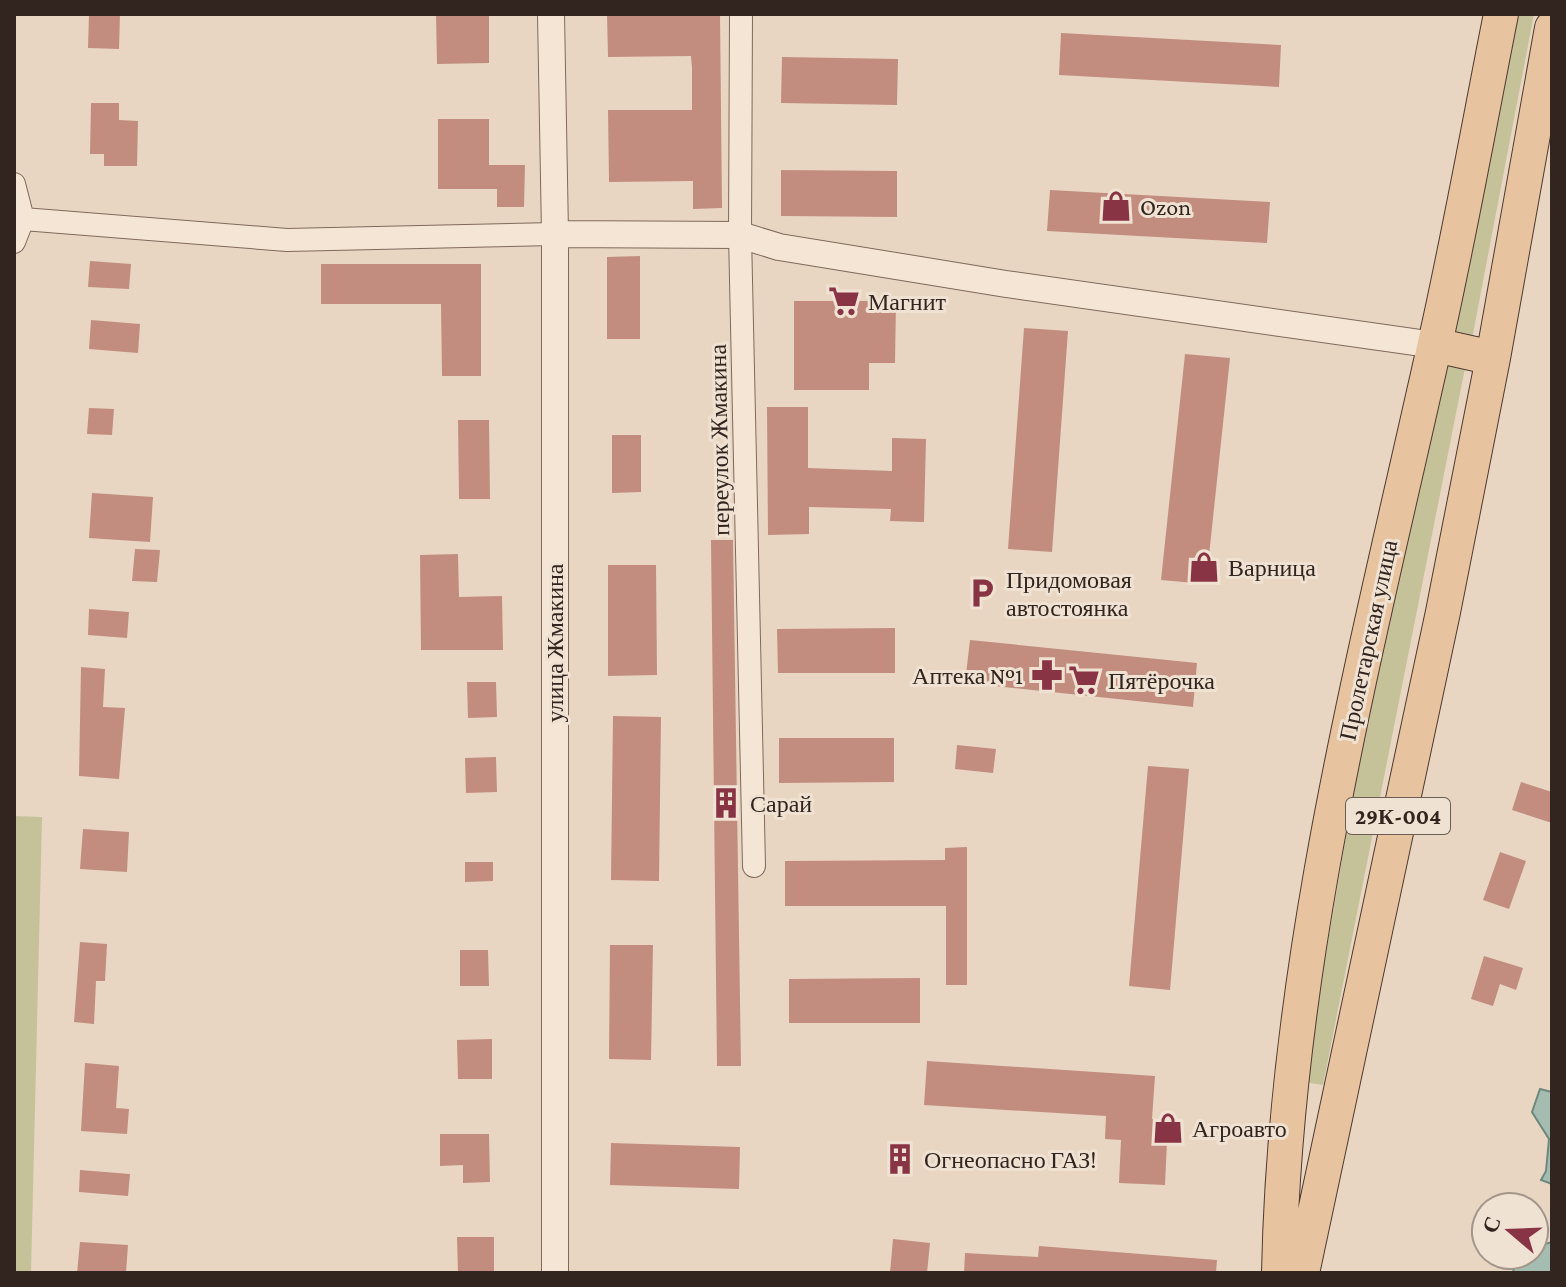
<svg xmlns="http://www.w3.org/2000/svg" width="1566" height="1287" font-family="'Crimson Pro',serif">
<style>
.green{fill:#c5c199}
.water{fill:#a5bcb1;stroke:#6d887c;stroke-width:2}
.building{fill:#c28d7e}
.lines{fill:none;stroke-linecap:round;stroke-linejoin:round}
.minor-casing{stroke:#80695c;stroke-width:24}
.tertiary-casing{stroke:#80695c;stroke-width:28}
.primary-casing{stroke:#4e3930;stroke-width:36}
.minor{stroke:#f4e5d5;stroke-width:22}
.tertiary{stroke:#f4e5d5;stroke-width:26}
.primary{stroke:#e7c39f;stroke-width:34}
.labels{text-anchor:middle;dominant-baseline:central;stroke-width:6;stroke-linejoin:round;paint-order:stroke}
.shield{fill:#f0e2d2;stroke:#6b5d54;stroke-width:2}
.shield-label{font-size:22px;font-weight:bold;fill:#32241e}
.poi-label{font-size:24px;fill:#32241e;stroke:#f0e2d2;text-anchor:start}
.street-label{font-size:24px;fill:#32241e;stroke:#f0e2d2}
</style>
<rect width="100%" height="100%" fill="#e8d6c3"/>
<path class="green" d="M1516,14h18l-62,325 -22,-3z
M1443,364l22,4 -142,717 -19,-3 54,-317z
M14,816l28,1 -11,456h-17z"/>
<path class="water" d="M1540,1089l12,3v92l-11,-4 5,-9 3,-32 -17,-27z
M1552,1242v31h-38l-4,-18h24v-8z"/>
<path class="building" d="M89,14h31l-1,35 -31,-1z
M436,14h53v49l-52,1z
M607,14h113l2,194 -29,1v-28l-84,1 -1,-72h84v-42l-1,-12 -83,1z
M1061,33l220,12 -2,42 -220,-12z
M782,57l116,2 -1,46 -116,-2z
M91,103h28v17l19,1 -1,45h-33v-12h-14z
M438,119h51v46h36l-1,42h-27v-18h-59z
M781,170l116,1v46l-116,-1z
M1050,190l220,12 -3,41 -220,-12z
M640,256v83h-33v-82z
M90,261l41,3 -2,25 -41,-2z
M321,264h160v112h-39l-1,-72h-120z
M794,301h102l-1,62h-26v27h-75z
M91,320l49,4 -2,29 -49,-4z
M1024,328l44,3 -16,221 -44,-3z
M1185,354l45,4 -24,226 -45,-4z
M767,407h41v61l84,3v-33l34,1 -2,83 -34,-1 1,-12 -82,-2v27l-41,1z
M89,408l25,1 -2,26 -25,-1z
M458,420h31l1,79h-31z
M612,435h29v57l-29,1z
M92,493l61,4 -3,45 -61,-4z
M711,540h22l8,526h-24z
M135,549l25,1 -3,32 -25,-1z
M458,554l1,43 43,-1 1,54h-82l-1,-95z
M608,565h48l1,110 -49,1z
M89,609l40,3 -2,26 -39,-3z
M895,628v45h-117l-1,-44z
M970,640l227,23 -4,44 -228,-24z
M81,667l24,2 -2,38 22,1 -6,71 -40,-3z
M467,682h29l1,35 -29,1z
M613,716l48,1 -2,164 -48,-1z
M779,738h115v44l-115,1z
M957,745l39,4 -3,24 -38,-4z
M496,757l1,35 -31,1 -1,-35z
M1148,766l41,3 -19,221 -41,-4z
M1521,782l31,10v31l-40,-13z
M83,829l46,3 -2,40 -47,-3z
M967,847v138h-21v-79h-161v-45l160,-1v-12z
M1500,852l26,9 -17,48 -26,-9z
M465,862h28v19l-28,1z
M80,942l27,2 -2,37h-9l-2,43 -20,-2z
M610,945h43l-2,115 -42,-1z
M460,950h28l1,36h-29z
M1484,956l39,12 -7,22 -16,-6 -7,22 -22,-7z
M920,978v45h-131v-44z
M492,1039v40h-34l-1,-39z
M927,1061l228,15 -3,43 16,1 -3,65 -46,-2 2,-43 -16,-1 1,-23 -182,-11z
M85,1063l34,3 -3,42 13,1 -2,25 -46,-3z
M440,1134h49l1,48 -27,1v-18l-23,1z
M611,1143l129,4 -1,42 -129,-4z
M80,1170l50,4 -2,22 -49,-4z
M457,1237h37v36h-36z
M893,1239l37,4 -3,30h-37z
M80,1242l48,3 -2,28h-49z
M1039,1246l178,14 -1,13h-252l1,-20 73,4z"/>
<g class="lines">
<defs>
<path id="minor" d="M741,14l-1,221 14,631
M14,184l9,35 -9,23
M23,219l264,21 268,-6"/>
<path id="tertiary" d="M551,14l4,220v1039
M555,234l185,1 39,12 227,37 429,61"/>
<path id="primary" d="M1435,345l58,13
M1279,1273c6,-314 87,-620 155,-925 25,-110 45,-223 67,-334
M1302,1273l141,-661 50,-254 59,-330"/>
</defs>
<use href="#minor" class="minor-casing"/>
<use href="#tertiary" class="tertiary-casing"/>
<use href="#primary" class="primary-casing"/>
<use href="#minor" class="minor"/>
<use href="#tertiary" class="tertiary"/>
<use href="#primary" class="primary"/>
</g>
<defs>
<symbol id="shop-bare" viewBox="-9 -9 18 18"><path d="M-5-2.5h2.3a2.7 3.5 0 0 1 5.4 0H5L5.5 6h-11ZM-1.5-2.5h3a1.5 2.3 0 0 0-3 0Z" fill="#883444" stroke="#f0e2d2" stroke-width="2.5" paint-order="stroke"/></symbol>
<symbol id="supermarket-bare" viewBox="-9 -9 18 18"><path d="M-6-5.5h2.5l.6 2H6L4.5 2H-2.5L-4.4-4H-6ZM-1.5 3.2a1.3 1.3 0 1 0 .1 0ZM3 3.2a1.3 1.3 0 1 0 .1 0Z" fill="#883444" stroke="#f0e2d2" stroke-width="2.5" paint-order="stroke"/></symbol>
<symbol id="parking-bare" viewBox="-9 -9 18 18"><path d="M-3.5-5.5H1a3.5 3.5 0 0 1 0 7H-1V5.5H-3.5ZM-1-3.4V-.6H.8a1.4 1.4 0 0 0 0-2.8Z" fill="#883444" stroke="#f0e2d2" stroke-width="2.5" paint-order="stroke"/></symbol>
<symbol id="pharmacy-bare" viewBox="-9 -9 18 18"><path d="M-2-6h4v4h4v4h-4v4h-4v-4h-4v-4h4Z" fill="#883444" stroke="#f0e2d2" stroke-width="2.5" paint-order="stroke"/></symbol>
<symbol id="building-bare" viewBox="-9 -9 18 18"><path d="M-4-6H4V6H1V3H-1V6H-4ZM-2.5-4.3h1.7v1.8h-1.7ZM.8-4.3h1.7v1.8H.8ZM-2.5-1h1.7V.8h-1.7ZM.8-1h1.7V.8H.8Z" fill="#883444" stroke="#f0e2d2" stroke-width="2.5" paint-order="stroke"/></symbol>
</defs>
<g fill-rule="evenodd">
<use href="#shop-bare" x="1094" y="184" width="44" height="44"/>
<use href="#supermarket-bare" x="822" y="279" width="44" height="44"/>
<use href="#shop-bare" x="1182" y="545" width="44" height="44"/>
<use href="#parking-bare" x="960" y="571" width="44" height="44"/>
<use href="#pharmacy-bare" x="1025" y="653" width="44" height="44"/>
<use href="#supermarket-bare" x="1062" y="658" width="44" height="44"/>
<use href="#building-bare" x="704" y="781" width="44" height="44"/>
<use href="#shop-bare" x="1146" y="1106" width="44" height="44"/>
<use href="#building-bare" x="878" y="1137" width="44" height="44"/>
</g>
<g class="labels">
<rect class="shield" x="1346" y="798" width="104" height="36" rx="6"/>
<g class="shield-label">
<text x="1398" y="816">29К-004</text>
</g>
<g class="poi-label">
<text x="1140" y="206">Ozon</text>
<text x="868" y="301">Магнит</text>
<text x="1228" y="567">Варница</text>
<text x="1006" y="579">Придомовая<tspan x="1006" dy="28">автостоянка</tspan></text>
<text x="1023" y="675" text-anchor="end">Аптека №1</text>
<text x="1108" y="680">Пятёрочка</text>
<text x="750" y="803">Сарай</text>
<text x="1192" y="1128">Агроавто</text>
<text x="924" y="1159">Огнеопасно ГАЗ!</text>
</g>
<g class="street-label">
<text transform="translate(719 440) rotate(-91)">переулок Жмакина</text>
<text transform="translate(1368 640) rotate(-78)">Пролетарская улица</text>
<text transform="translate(554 643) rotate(-90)">улица Жмакина</text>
</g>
</g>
<rect width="1566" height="1287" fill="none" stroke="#32241e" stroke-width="32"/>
<g transform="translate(1510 1231) rotate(289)"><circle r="38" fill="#f0e2d2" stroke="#a4968a" stroke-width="2"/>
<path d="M0-6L14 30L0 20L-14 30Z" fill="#883444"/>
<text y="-12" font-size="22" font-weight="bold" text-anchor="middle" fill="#32241e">С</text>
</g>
</svg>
